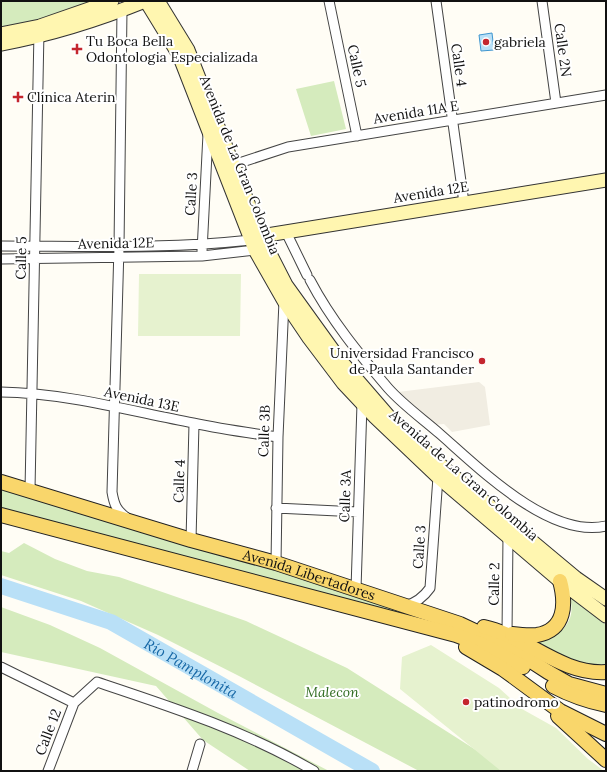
<svg xmlns="http://www.w3.org/2000/svg" width="607" height="772" font-family="Lora,serif">
<style>
.green{fill:#d5ebbd}
.pitch{fill:#e6f2cf}
.plaza{fill:#f1ede2}
.water{fill:#b9e0f7;stroke:#3f96cf}
.lines{fill:none;stroke-linecap:round;stroke-linejoin:round}
.river{stroke:#b9e0f7;stroke-width:16}
.street-casing{stroke:#444;stroke-width:11}
.secondary-casing{stroke:#333;stroke-width:15}
.primary-casing{stroke:#222;stroke-width:16}
.street{stroke:#fff;stroke-width:9}
.secondary{stroke:#fff6b0;stroke-width:13}
.primary{stroke:#f9d66b;stroke-width:14}
.poi-dot{fill:#c4262e;stroke:#fff;stroke-width:1.5}
.labels{text-anchor:middle;dominant-baseline:central;stroke-width:4;stroke-linejoin:round;paint-order:stroke}
.poi-label{font-size:14px;fill:#111;stroke:#fff;text-anchor:start}
.street-label{font-size:14px;fill:#111;stroke:#fff}
.park-label{font-size:14px;font-style:italic;fill:#2f6b1f;stroke:#fff}
.water-label{font-size:15px;font-style:italic;fill:#1768a6;stroke:#fff}
</style>
<rect width="100%" height="100%" fill="#fffdf5"/>
<path class="green" d="M1,1h100l-58,18 -42,8z
M334,81l12,48 -35,7 -15,-47z
M1,484l202,62 241,80 -443,-114z
M24,543l31,16 32,12 32,6 127,44 101,47 162,103h-90l-180,-95 -81,-41 -77,-34 -80,-26v-24l8,2z
M571,595l35,30v39c-29,4 -55,-12 -80,-25 16,0 36,-2 43,-19 4,-7 2,-17 2,-25z
M1,607l49,18 50,23 118,65 111,58h-79l-47,-31 -47,-54 -155,-34z"/>
<path class="pitch" d="M139,274h102l-1,62h-102z
M431,645l68,43 23,21 34,19 32,31 16,12h-103l-101,-82 2,-32z"/>
<path class="plaza" d="M479,382l6,5 5,38 -38,7 -8,-8 -12,1 -34,-33z"/>
<path class="water" d="M492,33l2,17 -13,1 -2,-16z"/>
<g class="lines">
<path class="river" id="s1" d="M1,586l110,36 261,149"/>
<defs>
<path id="street" d="M329,1l28,135
M436,1l28,202
M542,1l14,102
M122,10l-3,237 -7,245c2,12 4,18 15,26
M233,165l55,-18 318,-52
M286,232l21,43
M1,246c84,0 167,3 250,-6
M202,251l6,-117
M1,259l201,-3 53,-6
M310,280c21,40 49,74 78,108 15,17 35,31 52,46 40,35 110,105 166,92
M1,392c65,1 129,19 192,31 28,6 56,10 85,14
M30,490l9,-459
M276,508l82,4
M191,540l3,-116
M276,563l2,-126 6,-136
M356,589l6,-185
M405,606c11,-3 18,-8 25,-18l8,-111
M507,634l1,-99
M1,667l73,36 23,-21c75,25 149,49 217,89
M48,771l26,-68
M192,771l8,-27"/>
<path id="secondary" d="M146,1l33,54 76,195 29,51 25,37 34,45 32,34 63,60 122,104 46,35
M158,1l30,49 73,186 25,49 54,75 51,59 53,49 132,110 30,21
M1,34l39,-8 72,-25
M1,44c49,-9 97,-24 144,-43
M261,236l345,-56"/>
<g id="primary">
<path id="s2" d="M1,482l190,58 85,23 184,61 51,24 37,24 21,12 37,10"/>
<path d="M1,515l455,120 29,11 38,21"/>
<path d="M484,627c42,9 77,48 122,45"/>
<path d="M512,634c8,1 17,2 25,1 29,-5 29,-32 23,-54"/>
<path d="M466,647l37,22 57,42 46,23"/>
<path d="M553,686c17,9 34,15 53,19"/>
<path d="M558,716l48,44"/>
</g>
</defs>
<use href="#street" class="street-casing"/>
<use href="#secondary" class="secondary-casing"/>
<use href="#primary" class="primary-casing"/>
<use href="#street" class="street"/>
<use href="#secondary" class="secondary"/>
<use href="#primary" class="primary"/>
</g>
<g class="poi-dot">
<circle cx="486" cy="42" r="4"/>
<path d="M75 43h4v4h4v4h-4v4h-4v-4h-4v-4h4z"/>
<path d="M16 91h4v4h4v4h-4v4h-4v-4h-4v-4h4z"/>
<circle cx="482" cy="361" r="4"/>
<circle cx="466" cy="702" r="4"/>
</g>
<g class="labels">
<g class="poi-label">
<text x="86" y="41">Tu Boca Bella<tspan x="86" dy="16">Odontologia Especializada</tspan></text>
<text x="494" y="42">gabriela</text>
<text x="27" y="97">Clínica Aterin</text>
<text x="474" y="353" text-anchor="end">Universidad Francisco<tspan x="474" dy="16">de Paula Santander</tspan></text>
<text x="474" y="702">patinodromo</text>
</g>
<g class="street-label">
<text transform="translate(563 50) rotate(82)">Calle 2N</text>
<text transform="translate(459 65) rotate(82)">Calle 4</text>
<text transform="translate(357 66) rotate(78)">Calle 5</text>
<text transform="translate(416 112) rotate(-9)">Avenida 11A E</text>
<text transform="translate(240 165) rotate(68)">Avenida de La Gran Colombia</text>
<text transform="translate(431 192) rotate(-9)">Avenida 12E</text>
<text transform="translate(191 194) rotate(-87)">Calle 3</text>
<text transform="translate(116 243) rotate(-1)">Avenida 12E</text>
<text transform="translate(21 258) rotate(-89)">Calle 5</text>
<text transform="translate(142 399) rotate(12)">Avenida 13E</text>
<text transform="translate(264 431) rotate(-88)">Calle 3B</text>
<text transform="translate(464 475) rotate(41)">Avenida de La Gran Colombia</text>
<text transform="translate(179 481) rotate(-88)">Calle 4</text>
<text transform="translate(345 496) rotate(-88)">Calle 3A</text>
<text transform="translate(419 547) rotate(-86)">Calle 3</text>
<text stroke="none"><textPath href="#s2" startOffset="322">Avenida Libertadores</textPath></text>
<text transform="translate(494 584) rotate(-89)">Calle 2</text>
<text transform="translate(48 732) rotate(-69)">Calle 12</text>
</g>
<g class="park-label">
<text x="332" y="692">Malecon</text>
</g>
<g class="water-label">
<text stroke="none"><textPath href="#s1" startOffset="208">Río Pamplonita</textPath></text>
</g>
</g>
<rect width="607" height="772" fill="none" stroke="#111111" stroke-width="4"/>
</svg>
